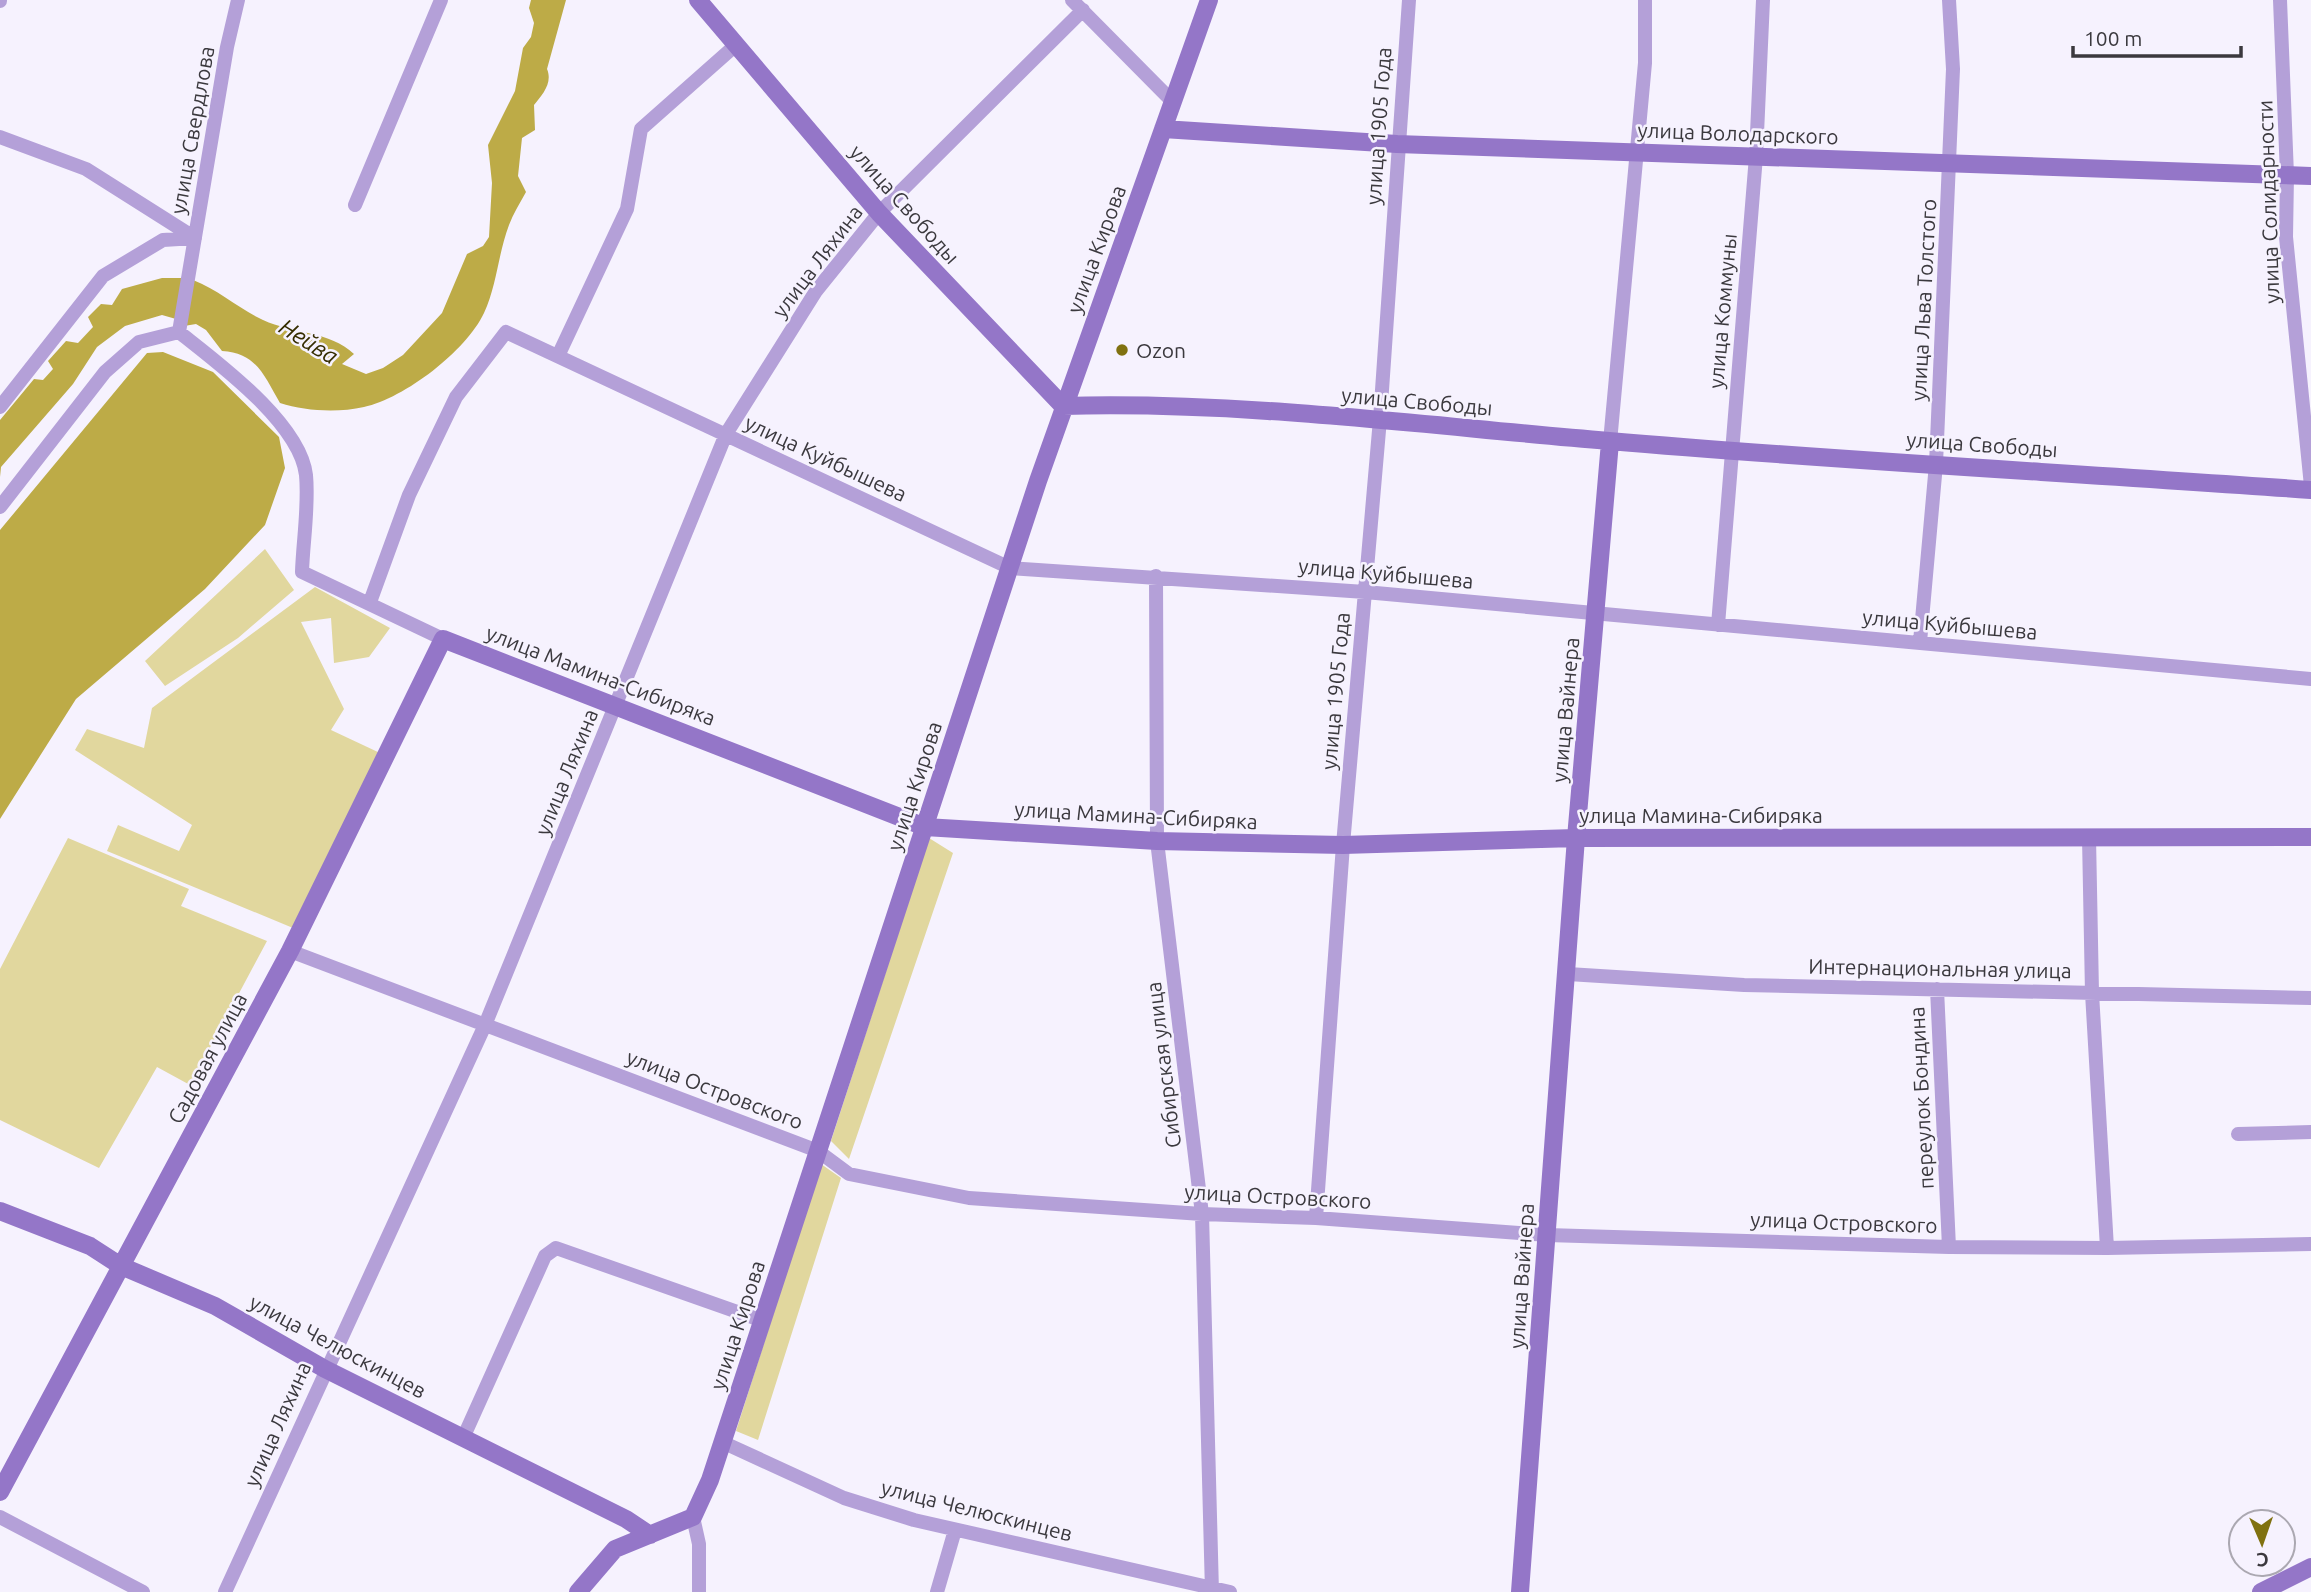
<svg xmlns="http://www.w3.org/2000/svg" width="2311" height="1592" font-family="Ubuntu,sans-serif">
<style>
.green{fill:#e1d79e}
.water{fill:#bdab47}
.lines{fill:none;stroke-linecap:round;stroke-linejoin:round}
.street{stroke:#b4a0d8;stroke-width:14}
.secondary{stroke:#9476c8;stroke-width:18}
.poi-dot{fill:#807110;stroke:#f6f2fe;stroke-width:2.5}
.labels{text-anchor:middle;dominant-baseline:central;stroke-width:5;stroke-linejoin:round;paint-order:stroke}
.street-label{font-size:21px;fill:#3b393e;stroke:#f6f2fe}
.poi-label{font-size:21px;fill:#3b393e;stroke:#f6f2fe;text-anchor:start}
.water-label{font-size:23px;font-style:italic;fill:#352d01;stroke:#f6f2fe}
</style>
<rect width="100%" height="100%" fill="#f6f2fe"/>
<path class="green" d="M265,549l29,41 -56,48 -73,48 -20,-25z
M315,587l75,41 -21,29 -35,6 -3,-45 -30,4 43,87 -13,21 49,23 -87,175 -186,-77 11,-26 61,26 13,-26 -117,-75 12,-21 57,19 8,-40z
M68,838l121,51 -8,17 86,35 -77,144 -33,-18 -58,101 -99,-48v-151z
M929,838l24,15 -104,306 -18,-18z
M821,1164l20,14 -83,262 -22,-9z"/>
<path class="water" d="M531,0h35l-19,69c6,14 -5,26 -13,36l1,25 -13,8 -4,38 8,16c-6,11 -13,22 -17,33 -11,29 -12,60 -25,88 -18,38 -79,85 -120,94 -27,6 -59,4 -84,-4 -16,-27 -23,-50 -58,-52l-16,-21 -10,-6 -12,2 9,-46c26,10 46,29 70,40 30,14 67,11 91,34l-12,10 24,10 17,-6 20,-13 39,-42 25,-59 16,-8 6,-9 3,-54 -4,-38 27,-54 8,-43 8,-11 3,-14 -5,-15z
M162,278h23l-9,41 -14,-4 -37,11 -28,21 -24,37 -72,83 -1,10v-57l34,-41 9,1 10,-11 -5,-8 18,-20 12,2 15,-16 -5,-10 13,-13 11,1 10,-16z
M163,352l50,20 66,65 6,31 -20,57 -60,64 -129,110 -76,120v-289l147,-177z"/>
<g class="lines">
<path class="street" d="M1072,0l99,100
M2280,0l7,175 -1,62 25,249
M0,1v-1
M0,137l86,32 109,69
M355,205l86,-205
M179,332c39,31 121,91 127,143 3,31 -3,66 -4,97l141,67
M179,332l48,-285 11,-47
M558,356l69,-147 14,-80 96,-85
M0,407l103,-131 60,-36 32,-2
M1610,442l35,-379v-63
M0,507l105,-135 34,-30 40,-10
M1156,576l1,265 45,373 10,378
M370,602l39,-107 47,-98 50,-65 504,236 355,24 946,87
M1718,625l38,-469 7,-156
M1920,642l16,-178 17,-395 -4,-69
M2089,837l3,156 15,255
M290,951l528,200 31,23 120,24 233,16 114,4 231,17 402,12 158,1 204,-4
M1568,974l176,11 567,13
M1937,989l12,258
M2238,1134l73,-2
M1316,1218l27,-373 37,-426 29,-419
M464,1436l81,-180 11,-8 207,73
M722,1442l122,56 70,22 316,72
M0,1517l143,75
M693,1517l6,27v48
M225,1592l260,-567 241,-591 90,-143 63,-78 204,-203
M937,1592l18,-62"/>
<path class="secondary" d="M698,0l181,213 184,193c183,-5 364,20 546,35 233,20 468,32 702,49
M1163,129l234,15 914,32
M0,1211l90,35 31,20 94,40 110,63 301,150 24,16
M0,1492l290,-541 153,-312 482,188 232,14 186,4 233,-7 735,-1
M578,1592l37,-43 78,-32 17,-37 328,-999 171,-481
M1520,1592l56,-754 34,-396
M2261,1592l50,-25"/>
</g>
<circle class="poi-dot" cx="1122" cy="350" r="7"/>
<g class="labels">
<g class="street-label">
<text transform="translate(1378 126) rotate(-86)">улица 1905 Года</text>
<text transform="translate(192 130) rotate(-80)">улица Свердлова</text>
<text transform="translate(1738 133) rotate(2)">улица Володарского</text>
<text transform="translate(2268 202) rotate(-92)">улица Солидарности</text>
<text transform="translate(905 204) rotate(48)">улица Свободы</text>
<text transform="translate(1096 249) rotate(-70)">улица Кирова</text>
<text transform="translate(817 261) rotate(-53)">улица Ляхина</text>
<text transform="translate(1923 300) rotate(-87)">улица Льва Толстого</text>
<text transform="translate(1722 311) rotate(-85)">улица Коммуны</text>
<text transform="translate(1417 401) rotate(5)">улица Свободы</text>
<text transform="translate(1982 444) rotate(4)">улица Свободы</text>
<text transform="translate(826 458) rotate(25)">улица Куйбышева</text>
<text transform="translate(1386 573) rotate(5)">улица Куйбышева</text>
<text transform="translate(1950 624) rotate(5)">улица Куйбышева</text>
<text transform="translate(601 675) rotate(21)">улица Мамина-Сибиряка</text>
<text transform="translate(1335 691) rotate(-85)">улица 1905 Года</text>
<text transform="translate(1565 710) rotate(-85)">улица Вайнера</text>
<text transform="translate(566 772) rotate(-68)">улица Ляхина</text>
<text transform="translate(914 786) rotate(-72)">улица Кирова</text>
<text transform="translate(1136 815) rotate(3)">улица Мамина-Сибиряка</text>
<text x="1701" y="815">улица Мамина-Сибиряка</text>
<text transform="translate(1940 968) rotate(1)">Интернациональная улица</text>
<text transform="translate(207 1058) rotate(-62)">Садовая улица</text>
<text transform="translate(1163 1065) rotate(-97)">Сибирская улица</text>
<text transform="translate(715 1089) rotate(21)">улица Островского</text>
<text transform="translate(1921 1098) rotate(-93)">переулок Бондина</text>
<text transform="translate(1278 1196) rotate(3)">улица Островского</text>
<text transform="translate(1844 1222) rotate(2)">улица Островского</text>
<text transform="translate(1521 1276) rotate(-86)">улица Вайнера</text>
<text transform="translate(737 1325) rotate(-72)">улица Кирова</text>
<text transform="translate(338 1346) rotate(28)">улица Челюскинцев</text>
<text transform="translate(277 1424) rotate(-66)">улица Ляхина</text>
<text transform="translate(977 1510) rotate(14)">улица Челюскинцев</text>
</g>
<g class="poi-label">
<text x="1136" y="350">Ozon</text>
</g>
<g class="water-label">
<text transform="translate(309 341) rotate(32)">Нейва</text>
</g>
</g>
<g transform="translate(2262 1543) rotate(178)"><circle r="33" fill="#f6f2fe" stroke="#aba8b1" stroke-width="2"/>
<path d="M0-5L12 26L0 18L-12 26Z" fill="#807110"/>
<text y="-10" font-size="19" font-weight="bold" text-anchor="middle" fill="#3b393e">С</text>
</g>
<path d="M2073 46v10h168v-10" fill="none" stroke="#3b393e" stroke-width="3.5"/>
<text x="2084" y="46" font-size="21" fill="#3b393e" stroke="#f6f2fe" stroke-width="5" paint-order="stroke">100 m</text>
</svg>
